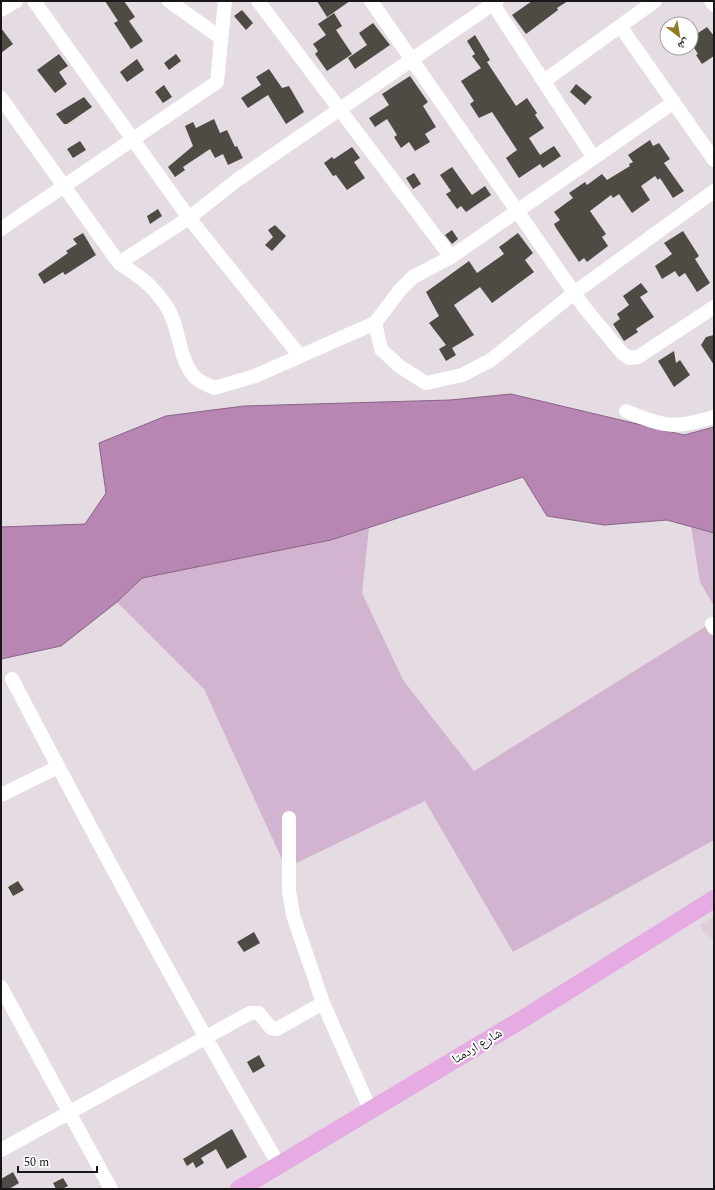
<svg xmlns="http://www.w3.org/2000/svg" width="715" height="1190" font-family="Spectral,'Noto Naskh Arabic',serif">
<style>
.built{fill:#dccedb}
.green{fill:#d3b4d0}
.water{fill:#b786b3;stroke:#886485}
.building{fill:#4d4b43}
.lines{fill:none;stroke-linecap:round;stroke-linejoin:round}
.minor{stroke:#fff;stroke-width:14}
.major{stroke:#e5abe2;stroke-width:18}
.labels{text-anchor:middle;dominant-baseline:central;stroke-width:4;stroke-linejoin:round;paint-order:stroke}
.street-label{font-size:13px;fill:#191619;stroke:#fff}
</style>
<rect width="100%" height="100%" fill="#e4dbe3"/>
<path class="built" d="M714,916v25l-11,-9 -3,-7z"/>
<path class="green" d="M691,527l23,6v73l-14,-24z
M369,528l-7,65 41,87 71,91 234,-146 6,12v203l-201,112 -88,-151 -139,67 -82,-179 -87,-87 24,-24 190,-38z"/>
<path class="water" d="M511,394l173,41 30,-8v106l-47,-13 -63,5 -57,-9 -24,-39 -192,63 -189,38 -25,24 -56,44 -60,13v-132l84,-3 21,-31 -7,-50 67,-27 78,-10 206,-6z"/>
<path class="building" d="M105,1h19l11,16 -6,4 14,20 -12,8 -17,-26 4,-2z
M317,1h33l-23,16z
M532,1h36l-11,7 1,2 -32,24 -14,-19z
M242,10l11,13 -7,7 -12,-14z
M334,13l8,13 -6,4 16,24 -25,17 -12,-17 3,-3 -5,-7 13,-9 -8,-11z
M691,22l7,11 9,-6 7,9v20l-12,8 -6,-9 2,-1 -7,-11z
M373,23l17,22 -35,24 -7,-11 19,-13 -8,-12z
M1,28l12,16 -12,9z
M475,35l15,25 -3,2 29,44 11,-8 10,15 -2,2 9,13 -15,10 11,17 14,-9 7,10 -18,12 -3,-4 -21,14 -13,-20 11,-8 -25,-38 -13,6 -9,-14 4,-3 -13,-20 20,-13 -9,-12 3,-2 -8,-13z
M59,54l9,12 -9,6 8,12 -12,9 -18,-23z
M176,54l5,7 -12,9 -5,-7z
M137,59l7,11 -17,12 -7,-10z
M269,69l13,19 7,-2 15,26 -18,12 -18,-29 -20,13 -7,-10 20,-13 -5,-8z
M410,76l18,26 -5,4 13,21 -11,7 5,8 -15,9 -6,-9 -8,6 -7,-11 3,-2 -10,-16 -12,8 -6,-9 20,-13 -7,-11z
M576,84l16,13 -7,8 -15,-13z
M164,85l8,12 -9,6 -8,-11z
M84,97l8,10 -25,17h-3l-8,-10z
M214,119l6,14 7,-3 8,17 2,-1 6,12 -15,7 -5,-11 -8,4 -5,-9 -27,18 2,3 -10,7 -7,-10 25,-21 -8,-20 8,-4 3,6z
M650,140l3,6 6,-3 11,16 -6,4 20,28 -11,7 -13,-20 -2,2 -3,-4 -14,10 9,14 -18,13 -13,-19 -6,4 -2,-3 -21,16 16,23 -4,3 6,9 -21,16 -3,-4 -5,4 -23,-34 -2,-4 6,-4 -6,-8 19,-14 -4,-5 16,-11 2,3 15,-11 5,6 23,-14 -1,-2 4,-2 -5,-7z
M80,141l6,9 -13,8 -6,-9z
M352,147l8,11 -6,4 11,16 -18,12 -11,-15 -3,1 -9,-13 8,-6 2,2z
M452,167l20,28 13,-9 6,9 -25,17 -5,-6 -4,3 -11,-15 5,-3 -11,-16z
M414,173l7,11 -8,5 -7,-11z
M158,209l4,7 -12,8 -3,-8z
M275,225l11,11 -14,15 -7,-6 8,-8 -5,-7z
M452,230l6,9 -6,5 -7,-9z
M683,231l16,25 -4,3 15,24 -13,9 -12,-19 -6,4 -4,-6 -13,8 -7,-13 17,-12 -8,-11z
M83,233l13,22 -31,20 -2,-3 -19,12 -6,-10 30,-21 -2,-2 11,-7 -4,-5z
M518,233l15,20 -8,7 9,12 -42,31 -12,-16 -26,18 20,30 -22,13 4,7 -10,6 -7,-12 7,-4 -17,-22 10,-7 -13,-24 43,-31 8,12 27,-19 -5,-7z
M641,283l7,9 -8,5 14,20 -18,12 2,3 -14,9 -11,-17 7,-5 -3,-5 12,-9 -6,-9z
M714,335v30l-13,-20 5,-8z
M674,351l2,12 4,-3 10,15 -16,12 -16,-26z
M18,881l6,9 -11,6 -5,-9z
M254,932l6,11 -16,9 -7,-10z
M259,1055l6,11 -12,7 -6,-11z
M232,1129l15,28 -20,12 -11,-20 -15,9 3,5 -8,5 -3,-6 -6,4 -4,-7z
M13,1172l6,11 -10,6h-8v-10z
M63,1178l5,8 -6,3h-6l-3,-6z"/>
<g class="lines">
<path class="minor" d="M34,1l155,217 111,138
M169,1l52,37
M258,1l193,256
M371,1l213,306 38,46 7,5 9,-1 76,-50
M491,1l103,157
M711,1l3,4
M1,10l15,-9
M620,26l94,134
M544,81l111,-80
M1,98l118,165c19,12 33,22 46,41 15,21 12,50 28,71 4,6 15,10 21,13l41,-12 120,-53
M674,102l-223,155 -38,20 -13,13 -25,33 6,26 18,17 27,17 36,-8 29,-15 83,-67 140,-102
M1,229l216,-147 8,-81
M119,263l70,-45 48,-38 260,-179
M626,411c37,16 49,18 88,6
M712,624l2,4
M12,679c86,164 173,326 267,486
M1,795l57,-28
M289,818v73l4,24 30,88 47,106
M1,987l110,202
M1,1150l249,-137h9l12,15 6,1 46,-26"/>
<path class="major" d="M239,1189l287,-172 188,-118"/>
</g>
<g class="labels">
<g class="street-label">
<text transform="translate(477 1046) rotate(-31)">شارع اردمتا</text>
</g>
</g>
<rect width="715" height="1190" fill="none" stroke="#191619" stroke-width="4"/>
<g transform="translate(679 36) rotate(149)"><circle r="19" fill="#ffffff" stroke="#a3a2a3"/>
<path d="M0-3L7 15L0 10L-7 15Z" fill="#927c23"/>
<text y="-6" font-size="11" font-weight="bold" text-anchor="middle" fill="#191619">ش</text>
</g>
<path d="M18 1166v6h79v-6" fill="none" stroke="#191619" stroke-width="2"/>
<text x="24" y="1166" font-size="12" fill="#191619" stroke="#ffffff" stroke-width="3" paint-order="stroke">50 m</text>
</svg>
